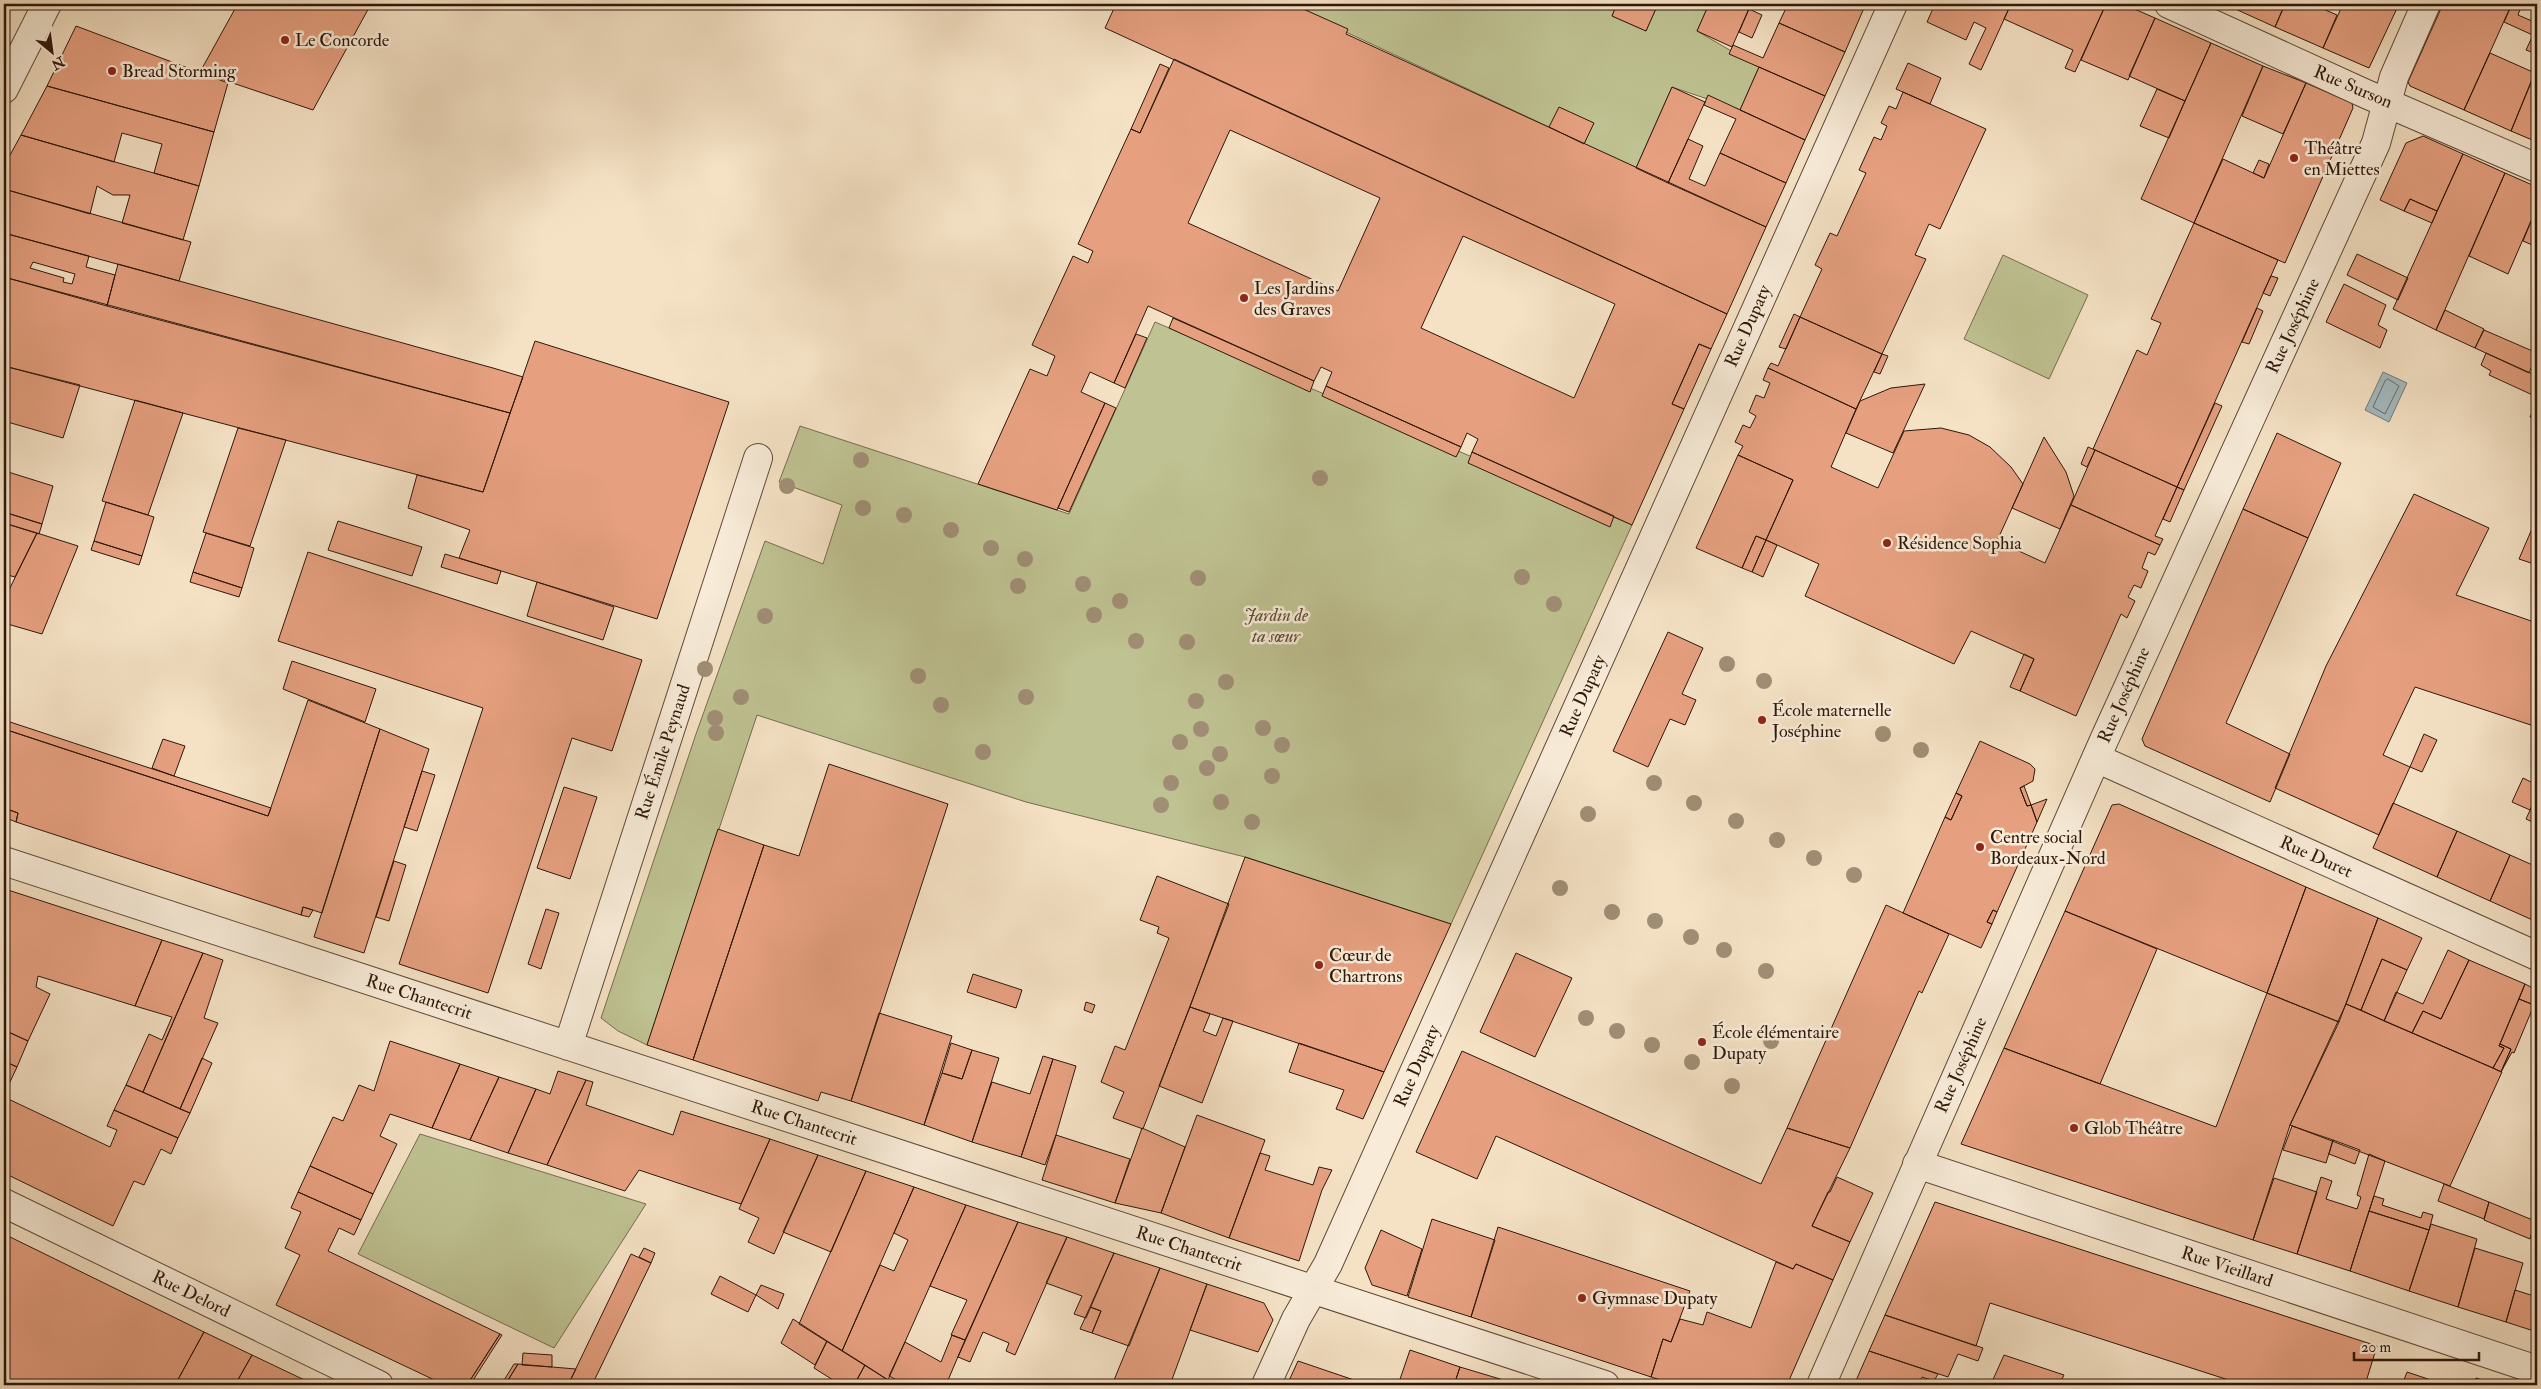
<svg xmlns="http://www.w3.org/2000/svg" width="2541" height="1389" font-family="'IM FELL Double Pica',serif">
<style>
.green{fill:#bfc292;stroke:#776c4e}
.water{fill:#a3bac0;stroke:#757977}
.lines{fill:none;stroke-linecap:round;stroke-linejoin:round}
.shore{stroke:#696865;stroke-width:1}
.building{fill:#e6a080;stroke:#2f170a;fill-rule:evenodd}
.minor-casing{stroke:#604a39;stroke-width:30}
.minor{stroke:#f8ecd9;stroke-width:28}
.tree{fill:#a08e75}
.poi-dot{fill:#8f2418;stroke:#f8ecd9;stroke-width:2}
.labels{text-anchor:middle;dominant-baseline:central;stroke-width:5;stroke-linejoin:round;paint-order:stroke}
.poi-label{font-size:18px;fill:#2f170a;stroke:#f8ecd9;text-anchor:start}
.street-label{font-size:18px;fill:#2f170a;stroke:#f8ecd9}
.park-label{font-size:18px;font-style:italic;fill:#5a4a33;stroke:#f8ecd9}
</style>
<rect width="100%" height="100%" fill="#f5e2c5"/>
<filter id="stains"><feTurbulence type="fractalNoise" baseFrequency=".004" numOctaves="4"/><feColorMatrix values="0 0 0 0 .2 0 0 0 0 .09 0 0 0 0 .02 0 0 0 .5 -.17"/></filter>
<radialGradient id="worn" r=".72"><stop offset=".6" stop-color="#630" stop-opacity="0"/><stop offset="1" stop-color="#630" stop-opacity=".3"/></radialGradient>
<path class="green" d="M1286,4h331l-5,12 34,15 12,-27h51l-12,27 62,36 -19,43 -68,-23 -36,81 -52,-24 9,-21 -44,4z
M2003,255l85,40 -39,84 -85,-40z
M1155,322l477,203 -181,399 -206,-67 -219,-55 -269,-87 -110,330 -29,-14 -17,-13 95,-284 69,-193 58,23 19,-59 -63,-23 21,-56 269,88z
M420,1134l226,70 -92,144 -196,-94z"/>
<path class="water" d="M2383,372l24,11 -18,39 -24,-12z"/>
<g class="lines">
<path class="shore" d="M2388,379l11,7 -14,28 -12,-7 12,-26z"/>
</g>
<path class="building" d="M229,4h142l-58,106 -113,-38 36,-65z
M1116,4h176l56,25 -2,5 420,193 -39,87 -622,-286z
M1617,4h41l-12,27 -34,-15z
M1709,4h42l-19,43 -35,-16z
M1788,4h68l8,4 -19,44 -66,-29z
M1935,4h76l-30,66 -12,-6 17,-36 -12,-6 -8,18 -39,-18z
M2011,4h95l-31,68 -10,-4 8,-18 -69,-31z
M2106,4h17l32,14 -27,62 -47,-20z
M2232,4h53l-10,23 -44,-20z
M2285,4h27l25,11 -14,33 -48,-21z
M2343,4h56l-30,64 -46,-20z
M2443,4h51l15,6 -45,100 -54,-24 -2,-4z
M2494,4h18l-3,6z
M2512,4h10l-4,11 14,6 5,-12v28l-33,-15z
M1749,9l13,6 -10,23 -13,-6z
M2155,18l56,25 -26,58 -56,-25z
M1779,23l66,29 -20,44 -96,-42 4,-9 30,13z
M76,26l152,57 -14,49 -167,-46z
M2533,35l4,2v17l-11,-4z
M2211,43l52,23 -69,157 -53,-24z
M2490,53l45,20 -24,58 -47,-21z
M1174,59l553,255 -16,35 -12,-5 -27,60 12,5 -52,116 -160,-73 6,-13 -11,-6 -6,14 -135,-61 6,-14 -11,-5 -7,14 -166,-75 -34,77 -24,-11 -9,20 24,11 -48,107 -79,-26 52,-115 17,7 8,-20 -23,-11 41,-89 15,7 5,-12 -15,-7 53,-115 9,4zM1230,130l150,68 -42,93 -150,-68zM1463,236l152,68 -41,94 -153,-70z
M1908,63l33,15 -11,26 -34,-15z
M1160,64l9,4 -29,65 -9,-4z
M2263,66l43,17 -23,51 -41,-18z
M1759,67l66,29 -20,44 -65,-30z
M2537,67v75l-26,-11z
M2306,83l46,20 1,5 -68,155 -91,-40 29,-64 41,19z
M47,86l167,46 -15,54 -45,-13 8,-29 -40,-11 -8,29 -93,-27z
M1672,87l33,15 -37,81 -32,-15z
M2157,89l28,12 -16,37 -29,-12z
M1903,92l83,37 -46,100 -11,-5 -14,31 11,4 -44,95 -82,-37 22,-48 -7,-4 15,-32 7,3 29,-63 -7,-3 15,-33 7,3 6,-14 -6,-3 8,-17 7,3z
M1708,95l97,45 -19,43 -66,-30 16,-34 -32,-14z
M1559,107l35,16 -10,21 -35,-17z
M21,135l178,51 -16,54 -61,-17 8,-28h-17l-16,-9 -7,28 -86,-25v-23z
M2423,136l40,18 -26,57 -27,-12 -6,12 -24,-11 26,-57z
M1688,139l15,7 -14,33 16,7 15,-33 66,30 -20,44 -98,-44z
M2463,154l42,19 -69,157 -43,-21z
M2259,160l10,4 -5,14 -11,-5z
M2505,173l32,14v20l-29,67 -39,-18z
M4,189l187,53 -12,39 -175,-48z
M2410,199l27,12 -5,12 -28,-12z
M2537,207v40l-14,-6z
M2194,223l84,37 -101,227 -84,-38 44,-99 10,5 14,-32 -10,-4z
M4,233l85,23 -3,11 29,8 -8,31 -103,-29zM33,262l42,12 -3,10 -9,-2 1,-4 -34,-10z
M2357,254l51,24 -10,22 -51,-25z
M118,264l375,104 30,9 -13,36 -403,-107z
M2271,276l7,2 -8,18 -7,-3z
M4,277l506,136 -27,79 -479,-126z
M2344,284l42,21 -8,20 9,5 -7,18 -54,-26z
M2257,308l6,3 -14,33 -7,-2z
M2445,310l39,19 -9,19 -39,-18z
M1794,314l6,3 -14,32 -7,-2z
M1800,317l82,37 -26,55 -88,-41 3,-5 7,3z
M1173,318l141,63 -4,11 -141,-64z
M2484,330l53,23 -8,20 -54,-25z
M1136,334l11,4 -22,50 -11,-5z
M535,341l194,61 -72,217 -198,-61 11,-28 -62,-22 9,-33 66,17z
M1699,344l12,5 -27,60 -12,-5z
M2486,353l51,23v21l-48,-22 2,-4 -10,-6z
M1882,354l6,2 -8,18 -6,-2z
M4,366l76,19 -17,53 -59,-17z
M1768,368l88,41 -25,58 47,21 26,-57 37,-3 28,7 21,12 21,20 12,17 -26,57 48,22 26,-58 89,40 -5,10 -7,-3 -6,16 6,3 -7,17 -7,-3 -6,12 7,4 -8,17 -6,-4 -45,102 -56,-25 14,-32 -63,-28 -17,33 -149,-68 14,-32 -53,-24 27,-60 -55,-25 5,-9 -8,-4 8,-17 7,3 6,-12 -7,-4 7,-17 8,3 6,-15 -7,-3z
M1925,384l-32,69 -47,-20 14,-32 31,-13z
M1326,386l135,61 -5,10 -134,-61z
M135,400l48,13 -35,102 -46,-14z
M2537,401v19l-7,-3z
M1105,403l11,5 -47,104 -11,-4z
M2215,403l7,3 -38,84 -7,-3z
M238,428l48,12 -36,106 -47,-14z
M2277,433l64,30 -33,75 -65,-29z
M2044,437l22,35 8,24 -14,33 -48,-21z
M2088,447l7,3 -8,17 -6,-3z
M2095,450l82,37 -22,49 8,3 -3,6 -89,-40z
M1472,452l142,64 -4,11 -142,-64z
M1738,455l55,25 -27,60 -10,-4 -14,32 -46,-20z
M5,471l48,15 -11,38 -38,-12z
M2177,487l7,3 -14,32 -7,-3z
M2414,494l75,34 -33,67 81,28v104l-122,-40 -32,68 27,12 -31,68 -104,-47 51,-122z
M106,502l48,15 -12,39 -48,-15z
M2243,509l65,29 -82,185 64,31 -20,48 -125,-56 -3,-7z
M4,512l38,12 -3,10 -35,-11z
M2537,517v48l-18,-6z
M338,521l84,26 -10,29 -84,-26z
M4,523l33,10 -22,44 -11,-3z
M37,533l41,13 -36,88 -38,-11v-23z
M206,533l48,15 -12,40 -49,-16z
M1756,536l10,4 -14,32 -10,-4z
M1766,540l11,5 -14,32 -11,-5z
M94,541l48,15 -3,9 -48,-15z
M308,552l334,108 -30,91 -40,-13 -84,255 -89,-29 84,-256 -205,-67z
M445,554l56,17 -4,13 -56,-17z
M193,572l49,16 -3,9 -49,-15z
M537,582l77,25 -11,33 -76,-24z
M1668,632l35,16 -21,46 14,6 -11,25 -15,-6 -22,48 -35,-16z
M2024,654l10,5 -14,32 -10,-4z
M292,661l84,28 -11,33 -82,-33z
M308,700l72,29 -58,184 -19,-6 -2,8 -285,-93 2,-9 -14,-5v-79l264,87z
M7,721l264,87 -3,8 -264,-87z
M380,729l49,20 -65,204 -50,-16z
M2424,734l13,6 -15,32 -12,-5z
M163,739l22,7 -11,30 -22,-8z
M1980,741l50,23 5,5 -2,12 -13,7 7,18 4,-1 6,17 -40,90 -4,-2 -6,12 5,2 -11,24 -78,-35 42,-96 6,3 11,-24 -6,-3z
M829,764l119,40 -97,297 -30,-9 -3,9 -125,-41 71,-215 35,11z
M422,771l13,4 -18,56 -13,-4z
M2523,778l14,7v10l-7,15 -18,-8z
M2024,786l7,19 -4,1 -7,-18z
M564,787l33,10 -27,82 -33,-11z
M1956,793l6,3 -11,24 -6,-3z
M2537,795v29l-11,-5z
M2047,799l-10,23 -6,-17z
M2393,803l64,28 -20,46 -64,-29z
M2119,804l187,83 -39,106 -202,-82 47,-106z
M4,808l14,5 -2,9 -12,-5z
M718,829l46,16 -71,215 -46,-15z
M2457,831l53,24 -20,46 -53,-24z
M2510,855l27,12v55l-47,-21z
M1245,857l206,67 -67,148 -194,-65z
M394,861l12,4 -17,56 -13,-4z
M1157,876l72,28 -86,225 -30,-11 11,-26 -23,-10 14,-36 10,4 44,-112 -12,-5 2,-6 -19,-7z
M2306,887l72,31 -39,104 -72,-29z
M8,890l154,50 -27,66 -97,-30 -2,11 14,7 -22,47 -24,-11v-127z
M1886,905l63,29 -27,59 -3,-2 -69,157 -63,-20z
M303,907l10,3 -4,7 -8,-2z
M546,909l13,4 -18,56 -13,-5z
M1993,910l4,2 -5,12 -5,-2z
M2065,911l92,38 -57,135 -96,-36z
M2378,918l44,20 -15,32 -25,-11 -21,51 -15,-6z
M162,940l41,13 -60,139 -17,-7 23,-51 13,6 10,-23 -37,-11z
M2448,950l21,10 -28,59 -18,-8 -11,22 -28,-12 12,-29 27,12z
M203,953l20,7 -19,58 14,5 -38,86 -37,-17z
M1516,953l56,25 -37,79 -55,-25z
M2382,959l25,11 -23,51 -23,-11z
M2469,960l56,24 -26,62 5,2 -11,20 -81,-35 11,-22 18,8z
M973,974l49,16 -6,18 -49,-16z
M2525,984l12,6 -3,15 -15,-6z
M2267,993l72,29 -49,103 -37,115 -292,-96 43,-96 212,79z
M2519,999l15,6 -20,48 -2,-1 -11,20 10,-23 -11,-5z
M1086,1002l9,3 -3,8 -8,-3z
M2346,1004l156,68 -52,114 -160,-61z
M1190,1007l20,7 -7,17 13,5 7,-18 10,3 -31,82 -43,-17z
M879,1013l73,23 -28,89 -73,-24z
M4,1030l24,11 -11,26 -13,-6z
M390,1041l70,23 -28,64 -42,-14 -10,22 17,8 -24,50 -63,-28 23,-49 10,4 16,-36 15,6z
M951,1043l21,7 -10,29 -20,-6z
M1299,1043l85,29 -21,47 -27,-10 8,-19 -55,-18z
M2500,1044l11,5 -10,23 -8,-4 11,-20 -5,-2z
M972,1050l27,8 -27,84 -48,-17 18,-52 20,6z
M1462,1051l299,133 26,-56 63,20 -38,78 38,16 -17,38 -37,-16 -3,5 -297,-133 -19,43 -61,-27z
M1043,1056l10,3 -32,98 -49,-15 20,-60 38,12z
M202,1058l10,5 -22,50 -10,-4z
M1053,1059l23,7 -20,69 -11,30 -24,-8z
M4,1061l13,6 -8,17 -5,-3z
M460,1064l39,13 -29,63 -38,-12z
M558,1071l28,9 -39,85 -39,-12 28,-64 14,5z
M499,1077l37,12 -28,64 -38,-13z
M586,1080l7,2 -7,23 87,30 8,-24 89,28 -29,65 -102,-34 -14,21 -78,-26z
M126,1085l64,28 -12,25 -64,-28z
M4,1097l106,50 7,-17 -10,-4 7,-16 64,28 -7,16 -10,-5 -17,36 -10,-4 -21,45 -109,-53z
M1197,1115l68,25 -36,98 -68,-25z
M2292,1126l41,14 -7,23 -43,-13z
M1142,1128l43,19 -24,66 -46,-10z
M1056,1135l74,24 -15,44 -73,-23z
M770,1139l48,16 -44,99 -26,-12 11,-24 -20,-9z
M2333,1140l27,10 -5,14 -26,-10z
M1260,1153l10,3 -5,14 48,15 6,-18 13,3 -10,20 -23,71 -70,-23z
M2369,1154l16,7 -35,110 -53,-17 24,-77 11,4 -6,18 31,10 4,-12 -4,-2z
M818,1155l48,16 -35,81 -48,-20z
M310,1166l63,28 -12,26 -63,-28z
M866,1171l48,16 -72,164 -43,-27z
M1837,1177l36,16 -23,49 -38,-16 16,-34h2z
M2274,1178l43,14 -20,62 -44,-14z
M2444,1184l45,18 -5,17 -46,-18z
M914,1187l52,18 -78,175 -46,-29 38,-86 14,6 14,-31 -14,-7z
M298,1192l63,28 -7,15 -15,-7 -11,23 172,83 -33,51h-22l-169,-80 24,-50 -15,-7 16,-36 -10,-4z
M2374,1196l10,3 -2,6 39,13 2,-6 10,3 -4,15 -60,-19z
M1935,1202l442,144 -12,39h-121l-254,-82 -14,43 -91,-31z
M2489,1202l46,19 -5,18 -46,-19z
M966,1205l52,17 -53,118 -14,-5 16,-35 -37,-14z
M2369,1211l60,19 -20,61 -59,-20z
M1432,1219l63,21 -24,77 -63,-20z
M1018,1222l49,15 -52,118 -9,-4 3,-8 -26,-11 -13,30 -12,-5z
M2431,1224l46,15 -19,68 -49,-16z
M1498,1227l192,64 -19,51 -8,-3 -12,38 -180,-60z
M1381,1230l41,19 -15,47 -35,-11 -7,-17z
M4,1234l200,98 -29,53h-171z
M1067,1237l47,16 -28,65 -12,-4 8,-18 -36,-13z
M644,1248l11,5 -4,10 -12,-6z
M2475,1248l48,15 -17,59 -48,-15z
M1114,1253l46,15 -31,78 -37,-13 9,-22 -11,-4z
M631,1254l20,9 -58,120 4,2h-29z
M1776,1262l17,7 3,-5 37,16 -46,105h-110l-26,-8 12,-38 8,3 9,-23 23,6 4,-13 44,16z
M1160,1268l47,16 -37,101h-58z
M720,1276l36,19 -8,17 -37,-18z
M1207,1284l57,19 9,17 -15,32 -68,-22z
M761,1285l23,9 -6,15 -22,-14z
M2515,1290l22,7v35l-31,-10z
M1090,1307l11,4 -9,22 -12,-4z
M1885,1315l98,33 -5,13 -20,-7 -10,23 -79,-26z
M793,1319l34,22 -12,24 -34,-22z
M204,1332l48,23 -17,30h-60z
M500,1334l2,1 -32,50h-3z
M952,1335l13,5 -19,45h-40l-17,-9 16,-34 36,20z
M827,1341l38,24 -11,20h-13l-27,-17z
M1410,1350l50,17 -6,18h-56z
M1869,1351l69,23 -4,7 -12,-4 -4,8h-64z
M523,1353l29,2v12l-30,-2z
M252,1355l63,30h-80z
M2004,1355l60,20 -5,10 -68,-1z
M1298,1361l59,20 -1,4h-69z
M514,1364h4l-13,21h-4z
M518,1364l34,3 24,2 -8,16h-63z
M865,1365l23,15 6,5h-40z
M1460,1367l50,15 -1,3h-55z
M2407,1372l39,13h-44z
M2476,1378l21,7h-24z
M1204,1380l12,5h-14z
M1358,1380l16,5h-18z"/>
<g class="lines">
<defs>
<path id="minor" d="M2169,4l197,90 171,74
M4,89l43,-85
M2096,758l441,198
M4,861l1601,524
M568,1046l190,-588
M1917,1164l620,206
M4,1203l375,182
M1266,1385l30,-66 32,-55 565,-1260
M1821,1385l283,-645 272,-597 18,-66 32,-73"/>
</defs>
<use href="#minor" class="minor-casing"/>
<use href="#minor" class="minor"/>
</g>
<g class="tree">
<circle cx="861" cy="460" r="8"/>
<circle cx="1320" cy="478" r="8"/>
<circle cx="787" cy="486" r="8"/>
<circle cx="863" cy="508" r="8"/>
<circle cx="904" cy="515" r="8"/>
<circle cx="951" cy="530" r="8"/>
<circle cx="991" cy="548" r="8"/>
<circle cx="1025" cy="559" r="8"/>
<circle cx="1522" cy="577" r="8"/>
<circle cx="1198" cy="578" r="8"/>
<circle cx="1083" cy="584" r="8"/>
<circle cx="1018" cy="586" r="8"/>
<circle cx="1120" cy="601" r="8"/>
<circle cx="1554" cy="604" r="8"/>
<circle cx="1094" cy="615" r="8"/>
<circle cx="765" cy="616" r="8"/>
<circle cx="1136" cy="641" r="8"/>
<circle cx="1187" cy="642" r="8"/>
<circle cx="1727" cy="664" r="8"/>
<circle cx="705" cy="669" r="8"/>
<circle cx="918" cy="676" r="8"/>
<circle cx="1764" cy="681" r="8"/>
<circle cx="1226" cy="682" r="8"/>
<circle cx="741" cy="697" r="8"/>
<circle cx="1026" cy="697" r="8"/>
<circle cx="1196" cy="701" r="8"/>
<circle cx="941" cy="705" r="8"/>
<circle cx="715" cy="718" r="8"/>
<circle cx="1263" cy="728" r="8"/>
<circle cx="1201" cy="729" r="8"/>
<circle cx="716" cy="733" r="8"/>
<circle cx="1883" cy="734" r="8"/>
<circle cx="1180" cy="742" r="8"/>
<circle cx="1282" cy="745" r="8"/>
<circle cx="1921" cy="750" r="8"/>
<circle cx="983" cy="752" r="8"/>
<circle cx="1220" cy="754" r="8"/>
<circle cx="1207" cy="768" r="8"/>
<circle cx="1272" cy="776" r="8"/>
<circle cx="1171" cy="783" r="8"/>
<circle cx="1654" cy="783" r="8"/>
<circle cx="1221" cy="802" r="8"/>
<circle cx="1694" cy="803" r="8"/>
<circle cx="1161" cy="805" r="8"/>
<circle cx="1588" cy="814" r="8"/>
<circle cx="1736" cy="821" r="8"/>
<circle cx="1252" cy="822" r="8"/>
<circle cx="1777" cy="840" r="8"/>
<circle cx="1814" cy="858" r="8"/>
<circle cx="1854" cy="875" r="8"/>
<circle cx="1560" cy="888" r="8"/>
<circle cx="1612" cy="912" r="8"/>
<circle cx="1655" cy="921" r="8"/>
<circle cx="1691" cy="937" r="8"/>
<circle cx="1724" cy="950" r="8"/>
<circle cx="1766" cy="971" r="8"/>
<circle cx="1586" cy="1018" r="8"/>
<circle cx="1617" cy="1031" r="8"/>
<circle cx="1771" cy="1041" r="8"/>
<circle cx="1652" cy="1045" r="8"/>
<circle cx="1692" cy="1062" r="8"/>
<circle cx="1732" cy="1086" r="8"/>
</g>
<g class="poi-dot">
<circle cx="285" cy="40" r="5"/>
<circle cx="112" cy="71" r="5"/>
<circle cx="2294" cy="158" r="5"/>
<circle cx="1244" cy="298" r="5"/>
<circle cx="1887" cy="543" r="5"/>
<circle cx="1762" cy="720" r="5"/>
<circle cx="1980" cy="847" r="5"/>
<circle cx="1319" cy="965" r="5"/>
<circle cx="1702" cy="1042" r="5"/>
<circle cx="2074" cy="1128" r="5"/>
<circle cx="1582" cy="1298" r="5"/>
</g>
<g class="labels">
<g class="poi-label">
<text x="295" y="40">Le Concorde</text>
<text x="122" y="71">Bread Storming</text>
<text x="2304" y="148">Théâtre<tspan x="2304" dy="21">en Miettes</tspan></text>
<text x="1254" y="288">Les Jardins<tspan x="1254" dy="21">des Graves</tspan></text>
<text x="1897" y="543">Résidence Sophia</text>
<text x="1772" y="710">École maternelle<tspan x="1772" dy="21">Joséphine</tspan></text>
<text x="1990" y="837">Centre social<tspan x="1990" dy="21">Bordeaux-Nord</tspan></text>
<text x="1329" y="955">Cœur de<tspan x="1329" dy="21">Chartrons</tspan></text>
<text x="1712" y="1032">École élémentaire<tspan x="1712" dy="21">Dupaty</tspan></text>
<text x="2084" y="1128">Glob Théâtre</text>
<text x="1592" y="1298">Gymnase Dupaty</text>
</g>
<g class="street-label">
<text transform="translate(2353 87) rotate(23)">Rue Surson</text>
<text transform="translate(1748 326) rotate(-66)">Rue Dupaty</text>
<text transform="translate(2293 326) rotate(-65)">Rue Joséphine</text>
<text transform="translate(2124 695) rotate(-66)">Rue Joséphine</text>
<text transform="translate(1583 696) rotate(-66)">Rue Dupaty</text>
<text transform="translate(663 752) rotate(-72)">Rue Émile Peynaud</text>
<text transform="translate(2316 857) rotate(24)">Rue Duret</text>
<text transform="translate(419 997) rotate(18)">Rue Chantecrit</text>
<text transform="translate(1961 1065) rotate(-66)">Rue Joséphine</text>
<text transform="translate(1417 1066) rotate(-66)">Rue Dupaty</text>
<text transform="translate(804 1123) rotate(18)">Rue Chantecrit</text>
<text transform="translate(1189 1249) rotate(18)">Rue Chantecrit</text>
<text transform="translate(2227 1267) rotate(18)">Rue Vieillard</text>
<text transform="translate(191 1294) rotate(26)">Rue Delord</text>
</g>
<g class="park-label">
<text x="1276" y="615">Jardin de<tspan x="1276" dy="21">ta sœur</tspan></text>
</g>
</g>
<rect width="2541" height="1389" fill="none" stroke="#f5e2c5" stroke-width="20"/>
<rect x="5" y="5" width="2531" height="1379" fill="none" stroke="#2f170a" stroke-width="2.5"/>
<rect x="10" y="10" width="2521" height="1369" fill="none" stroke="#2f170a"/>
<g transform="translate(52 52) rotate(151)" stroke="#f8ecd9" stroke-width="4" paint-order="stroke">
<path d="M0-4L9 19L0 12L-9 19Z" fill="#2f170a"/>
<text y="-8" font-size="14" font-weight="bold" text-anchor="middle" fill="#2f170a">N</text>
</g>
<path d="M2354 1352v8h125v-8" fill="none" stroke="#2f170a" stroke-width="2.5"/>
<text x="2361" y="1352" font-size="15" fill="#2f170a" stroke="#f8ecd9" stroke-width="4" paint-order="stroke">20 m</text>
<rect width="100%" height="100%" filter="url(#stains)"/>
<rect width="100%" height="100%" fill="url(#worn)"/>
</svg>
